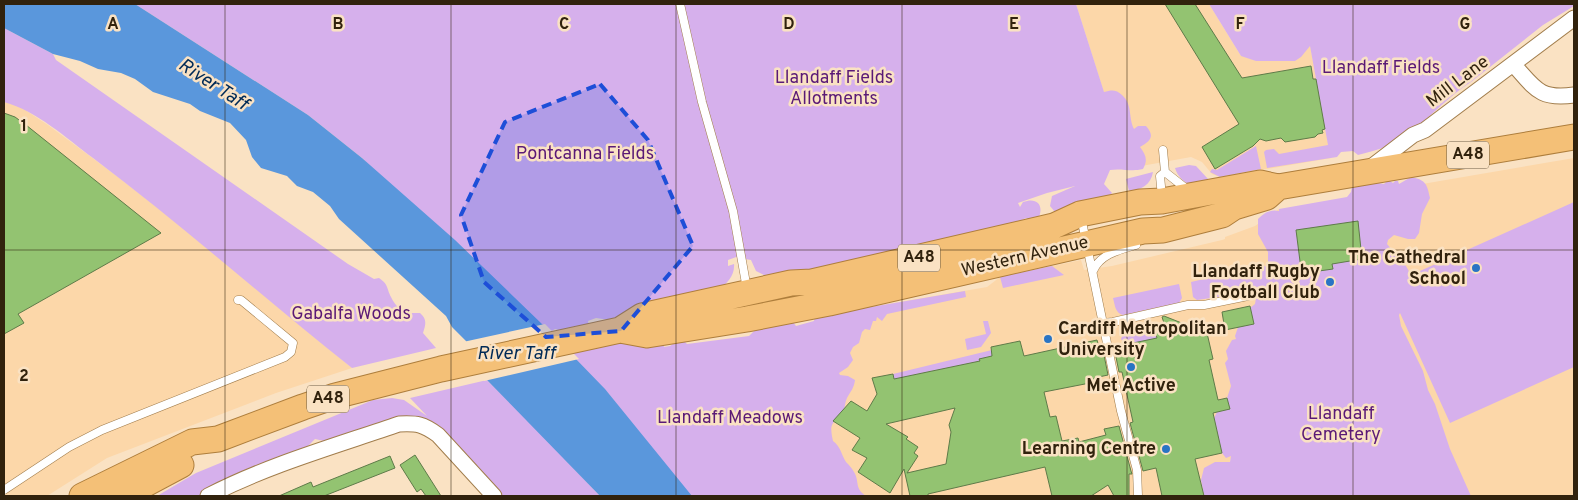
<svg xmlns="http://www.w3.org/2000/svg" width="1578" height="500" font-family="Overpass,sans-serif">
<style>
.built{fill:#fcd7a9}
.green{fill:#d6b0ec}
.water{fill:#5a97dc}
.pier{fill:#fae2c3}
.building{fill:#93c371;stroke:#5e7b49;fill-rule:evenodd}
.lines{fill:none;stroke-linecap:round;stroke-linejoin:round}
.service-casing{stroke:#a17d4c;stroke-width:9}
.minor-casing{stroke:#a17d4c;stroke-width:17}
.trunk-casing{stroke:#ae7e3c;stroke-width:27}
.service{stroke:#fff;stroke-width:8}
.minor{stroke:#fff;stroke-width:15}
.trunk{stroke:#f4c077;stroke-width:25}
.marked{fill:#1d4ed8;fill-opacity:0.2;stroke:#1d4ed8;stroke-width:4;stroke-dasharray:10 6;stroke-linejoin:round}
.grid{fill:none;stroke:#31220d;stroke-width:1;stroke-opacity:0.55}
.poi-dot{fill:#2974c4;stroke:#fae2c3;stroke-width:2}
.labels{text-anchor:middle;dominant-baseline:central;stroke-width:5;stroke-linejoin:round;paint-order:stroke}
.shield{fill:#fae2c3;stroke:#6d5c44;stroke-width:1}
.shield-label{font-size:16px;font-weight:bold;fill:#31220d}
.park-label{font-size:18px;fill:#5a1976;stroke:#fae2c3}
.street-label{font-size:18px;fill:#31220d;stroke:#fae2c3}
.poi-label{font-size:18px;font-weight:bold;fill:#31220d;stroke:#fae2c3;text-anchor:end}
.water-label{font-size:19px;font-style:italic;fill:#002a56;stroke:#fae2c3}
.grid-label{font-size:16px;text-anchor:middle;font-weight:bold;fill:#31220d;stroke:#fae2c3;stroke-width:5;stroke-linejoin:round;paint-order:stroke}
</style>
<rect width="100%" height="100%" fill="#fae2c3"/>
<path class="built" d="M1076,4h133l32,52 69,-11 21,113 -111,19 -8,-3 -10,-12 -11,-5 -66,12 -8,-35z
M4,102l15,4 29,19 70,52 62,48 172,143 -76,25 -169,65 -60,38h-43z
M1574,158v338h-121l-60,-154 -29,-148z
M1279,209l12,71 -37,88 -33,128h-394l-23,-121 61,-67 122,-21 13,-10 81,-17 3,10 28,-4 110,-26 3,-1v-2l30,-11z"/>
<path class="green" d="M135,4h941l28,88c7,-2 12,-3 18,3 11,10 6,22 12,34l4,-3h8c9,10 5,15 -6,21 6,8 8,13 3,22 -12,3 -21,-1 -33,1l-6,14 8,9 -4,4 -53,15 -5,-6 2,-10 23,-10 -28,7 -29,10 2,4 3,-5c13,-5 21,2 16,15l-9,4 -4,-3 -6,3 -6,7 -113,30 -135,18 -10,-5 -5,-11 -12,-2v-2l-11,4v6l6,-2c1,12 -7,19 -15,26l-109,30 -14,-2 -8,3 1,5 -22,6 -12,-3 -10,6 -183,-177 -54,-43z
M1209,4h365v2l-31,19 -72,57c-28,17 -54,52 -84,64 -9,4 -19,6 -29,9l-5,-4 -12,1 -4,5 -70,11 -3,-16 2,-2 8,-1 5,5 49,-9 -18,-99 -9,11 -6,4h-39l-15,-5z
M4,28l49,26 3,6 292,204 26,15 5,-1c10,7 7,9 12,19 4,9 12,15 19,20l2,-4h8c7,6 6,11 3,20l13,15 -84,20c-87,-69 -170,-143 -259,-210 -27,-20 -56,-47 -89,-56z
M1256,146l5,23 -41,8 -10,-5 2,-3 5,1z
M1189,165l7,1 13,14 -18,6c-8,-5 -13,-9 -16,-18z
M1153,172c-2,13 -12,18 -24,19l-3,-12z
M1411,177c15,3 16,7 19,21l-8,16 -3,19 -4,6h-7l-14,-4 -6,5 -1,4 19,22 5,9 163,-73v165l-124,56 -50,-110 -1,2 2,11 22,45 5,19 7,14 15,45 21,47h-267l-3,-16 3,-12 11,-6h15l1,-6 -5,2 -4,-5 -8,-35 3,-6 13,-3 -3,-11 4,-12 -6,-23 3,-4 -2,-8 6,-11 4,-1 -1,-3 3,-9 16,-3 -4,-16 5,-4 1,-6 -4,-6 -11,1 -7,5 -10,1 -6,-2 -21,3 -4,-3 -2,-15 73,-17 1,2 3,-4v-11l-10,-18v-15c6,-6 12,-10 21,-8v-2l68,-12 4,-5 1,-6 4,1c9,-10 17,-4 28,-3l3,-3h3l3,2 2,-2h3l1,3z
M1052,266l12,9 -61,13 -3,-11z
M1179,284l3,14 -3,5 -56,12c-8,-2 -8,-10 -10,-17z
M965,291l1,6 -79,17 -5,7 -5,-4 -1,4h-3l-3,9 -5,-1 -3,3 -3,11 -6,4 -3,6 3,7 -5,7 -9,6 1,2 8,1 7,4c-1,8 -4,11 -8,18 -2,4 -2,8 -3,12 -9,15 -16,9 -11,31 8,6 8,13 13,21 3,3 6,6 8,10 6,10 0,16 12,24h-192l-55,-89 -11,-14 -41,-36 5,-4 37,-12 54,-4 1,10 6,-1 7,-5 8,1 2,2 62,-8 11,-11 31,-6 5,7 18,-5 1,-5 50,-14 6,5z
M983,321h5l3,12 -10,14 -14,3 -2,-11 21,-5z
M1154,326l3,12 -32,7 -4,-6 3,-7z
M992,350l1,6 -14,3 1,2 -72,15 -12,11 -3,-13z
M487,380l31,30 82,86h-98l-40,-46 -26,-9 -23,-12 -66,17 -32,-7 -18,18 -93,39h-47l39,-23 177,-73 19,-2 12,2 23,16 -17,-18z"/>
<path class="water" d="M4,4h131l173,111 54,43 93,82 87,84 63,65 87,107h-92l-113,-116 -21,-39 -14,-14 -6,-11 -107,-97 -9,-13 -17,-14 -16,-6 -10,-10 -26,-8 -9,-11 -6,-17 -16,-17 -30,-12 -10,-7 -37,-12 -18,-13 -14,-6 -23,-4 -18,-8 -27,-7 -49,-26z"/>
<path class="pier" d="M545,324l34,35 -95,22 -15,-24 -6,-15z"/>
<path class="building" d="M1165,4h30l47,74 69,-12 2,13h3l9,50 -3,1 1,3 -5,1 -3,3 -30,5 -4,-4 -15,3 -6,-2 -7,7 -38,23 -13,-22 37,-23z
M4,113l11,4 11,8 135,108 -143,81 6,9 -20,11z
M1358,221l4,38 -30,5 1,5 -21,3v-5l-11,2 -5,-39z
M1250,306l4,18 -29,6 -3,-18z
M1164,316l43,17 6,26 -4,1 9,40 9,-2 3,11 -17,4 9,40 -27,6 9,37h-42l-6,-28 -13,3 -13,-48 3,-1 -11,-50h-3l-5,-25 43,-9 -4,-14 13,5 -4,-12z
M1097,340l3,11 3,-1 5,25 -14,3 1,4 -51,10 6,25 6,-1 6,25 16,-3 1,4 27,-7 -2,-6 15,-3 12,45 1,3h-3v22h-15l-6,-11 -17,11h-39l-7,-29 -117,27v2h-18l-6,-27 -14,24 -32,-21 9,-14 -15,-8 8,-12 -27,-17 18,-20 16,10 10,-17 -5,-16 21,-4 1,5 86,-18 -1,-2 13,-3 -1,-9 29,-6 4,15zM955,408l-6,17 2,7 -5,32 -39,9 11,-17 -4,-3 4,-6 -12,-8 2,-2 -22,-13z
M415,455l26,41h-15l-5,-7 -4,3 -17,-27z
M390,456l5,12 -71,28h-45l32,-14 2,5z"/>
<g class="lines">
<defs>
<path id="service" d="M680,4l22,98 31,109 14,78
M1163,150l2,22
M1165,172l24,19
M1162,197l-2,-21 5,-4
M1081,217l40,194 16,59 1,26
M1093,271c7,-17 26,-21 43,-26
M1103,323l10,-1 75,-17h16l44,-9
M4,490l65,-43 33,-17 183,-73 6,-5 2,-9 -52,-43h-3"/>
<path id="minor" d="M1513,64c22,24 26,36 61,31
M1370,168l43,-33 12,-5 149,-112
M208,496c60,-31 127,-50 191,-72 18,-1 24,0 39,11l56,61"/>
<path id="trunk" d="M620,330l27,5 100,-16 82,-16 314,-72 20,-1 59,-15 12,-8 33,-10 9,-8
M82,496l110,-54 26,-3 85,-32 32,-11 106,-27 179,-39 22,-14 149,-33 21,-1 242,-56 26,-12 60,-12 22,-1 98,-18 18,4 296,-50
M123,496l58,-31"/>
</defs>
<use href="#service" class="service-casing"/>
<use href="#minor" class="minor-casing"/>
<use href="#trunk" class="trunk-casing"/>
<use href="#service" class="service"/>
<use href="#minor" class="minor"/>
<use href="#trunk" class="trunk"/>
</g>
<path class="marked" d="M600,84l48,56 45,106 -72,85 -75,6 -62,-55 -23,-67 44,-93z"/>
<path class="grid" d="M225,4v492M451,4v492M676,4v492M902,4v492M1127,4v492M1353,4v492M4,250h1570"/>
<g class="poi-dot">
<circle cx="1476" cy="268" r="5"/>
<circle cx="1330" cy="282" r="5"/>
<circle cx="1048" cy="339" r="5"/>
<circle cx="1131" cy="367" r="5"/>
<circle cx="1166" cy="449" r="5"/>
</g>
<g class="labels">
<g class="shield">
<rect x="1447" y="141.5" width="42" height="27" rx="4"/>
<rect x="898" y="244.5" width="42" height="27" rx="4"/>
<rect x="307" y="385.5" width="42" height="27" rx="4"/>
</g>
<g class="shield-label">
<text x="1468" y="155">A48</text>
<text x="919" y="258">A48</text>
<text x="328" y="399">A48</text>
</g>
<g class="park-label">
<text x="1381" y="68">Llandaff Fields</text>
<text x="834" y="78">Llandaff Fields<tspan x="834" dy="21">Allotments</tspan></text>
<text x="585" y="154">Pontcanna Fields</text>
<text x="351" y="314">Gabalfa Woods</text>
<text x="1341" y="414">Llandaff<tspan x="1341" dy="21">Cemetery</tspan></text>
<text x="730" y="418">Llandaff Meadows</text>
</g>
<g class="street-label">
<text transform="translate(1458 82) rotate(-37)">Mill Lane</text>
<text transform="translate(1025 257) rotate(-13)">Western Avenue</text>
</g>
<g class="poi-label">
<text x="1466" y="258">The Cathedral<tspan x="1466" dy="21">School</tspan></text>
<text x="1320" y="272">Llandaff Rugby<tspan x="1320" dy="21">Football Club</tspan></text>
<text x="1058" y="329" text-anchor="start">Cardiff Metropolitan<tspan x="1058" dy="21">University</tspan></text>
<text x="1131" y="386" text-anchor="middle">Met Active</text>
<text x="1156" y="449">Learning Centre</text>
</g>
<g class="water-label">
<text transform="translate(213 85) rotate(33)">River Taff</text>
<text x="516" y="354">River Taff</text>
</g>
</g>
<g class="grid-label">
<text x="113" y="29">A</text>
<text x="338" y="29">B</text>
<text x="564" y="29">C</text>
<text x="789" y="29">D</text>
<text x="1014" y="29">E</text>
<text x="1240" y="29">F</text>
<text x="1465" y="29">G</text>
<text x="24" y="131">1</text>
<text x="24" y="381">2</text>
</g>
<rect width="1578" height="500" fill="none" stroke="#31220d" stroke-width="10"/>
</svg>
